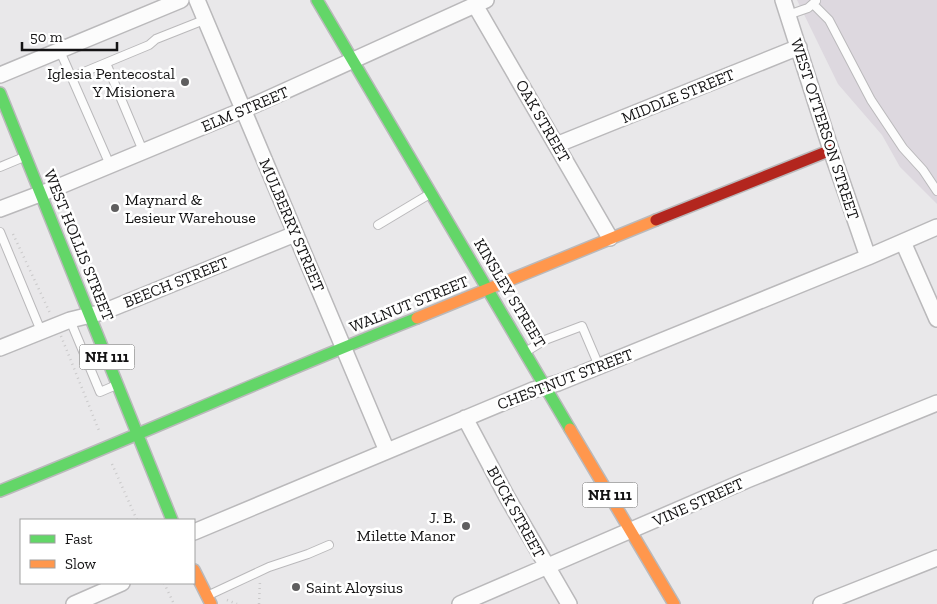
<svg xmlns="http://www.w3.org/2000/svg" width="937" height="604" font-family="'Zilla Slab',serif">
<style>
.built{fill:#ddd8df}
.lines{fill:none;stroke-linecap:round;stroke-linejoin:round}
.lane-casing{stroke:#bab9bb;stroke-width:10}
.street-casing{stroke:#bab9bb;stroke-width:18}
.fast-casing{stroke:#bab9bb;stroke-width:14}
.slow-casing{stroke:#bab9bb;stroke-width:14}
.jam-casing{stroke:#bab9bb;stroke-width:14}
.path{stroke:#cac9ca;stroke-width:2.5;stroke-dasharray:1 4;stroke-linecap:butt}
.lane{stroke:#fcfcfc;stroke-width:8}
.street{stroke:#fcfcfc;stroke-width:15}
.fast{stroke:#63d668;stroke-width:11}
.slow{stroke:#ff974d;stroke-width:11}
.jam{stroke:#b3261e;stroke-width:11}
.poi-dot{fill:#5f5e5f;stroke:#fff;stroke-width:2}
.labels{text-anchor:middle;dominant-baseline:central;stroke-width:5;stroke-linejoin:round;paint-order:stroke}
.shield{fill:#fff;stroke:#5a5a5a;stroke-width:1}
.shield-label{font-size:15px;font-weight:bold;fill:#141314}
.poi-label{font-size:16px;fill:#141314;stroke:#fff;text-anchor:end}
.street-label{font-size:16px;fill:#141314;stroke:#fff}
</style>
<rect width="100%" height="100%" fill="#e9e8ea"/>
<path class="built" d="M797,0h140v204l-37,-37 -18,-32 -44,-51z"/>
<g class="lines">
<defs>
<path id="lane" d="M813,4l16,16 42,80 32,48 20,22 14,21
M788,15l20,-7 8,-7
M60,51l50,114
M106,63l37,88
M72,77l77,-32 7,-6 48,-19
M0,167l24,-10
M378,225l50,-30
M0,232l41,99
M70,320l30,72 14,-6
M527,351l18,-11 37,-14 17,40
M209,595l60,-28 39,-13 21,-9"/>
<path id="street" d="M197,0l190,451
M783,0l48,150 37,107
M475,5l135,233
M0,75l181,-75
M556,145l243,-98
M0,209l53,-20 190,-79 243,-110
M903,242l34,77
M0,348l70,-28 33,-8 192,-78
M465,418l42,79 62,107
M194,532l339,-142 25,-7 310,-126 69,-30
M74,604l48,-21
M460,604l287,-124 190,-77
M821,604l116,-46"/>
<path id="fast" d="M317,0l253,429
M0,93l172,427
M0,491c140,-56 277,-118 417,-173"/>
<path id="slow" d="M417,318l239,-98
M570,429l104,175
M194,570l17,34"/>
<path id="jam" d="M656,220l175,-70"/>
</defs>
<use href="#lane" class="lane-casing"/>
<use href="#street" class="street-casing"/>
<use href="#fast" class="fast-casing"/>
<use href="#slow" class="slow-casing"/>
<use href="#jam" class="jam-casing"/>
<path class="path" d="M13,234l37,79
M61,336l39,97
M112,464l25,56
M164,583l10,21
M227,600l10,4
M259,604l1,-23"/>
<use href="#lane" class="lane"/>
<use href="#street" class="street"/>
<use href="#fast" class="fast"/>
<use href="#slow" class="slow"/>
<use href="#jam" class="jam"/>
</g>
<g class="poi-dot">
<circle cx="185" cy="82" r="5"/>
<circle cx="115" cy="208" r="5"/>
<circle cx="466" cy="526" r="5"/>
<circle cx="296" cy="587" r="5"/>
</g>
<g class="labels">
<g class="shield">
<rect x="79.5" y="344.5" width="55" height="25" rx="4"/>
<rect x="582.5" y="482.5" width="55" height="25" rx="4"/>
</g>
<g class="shield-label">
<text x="107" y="357">NH 111</text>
<text x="610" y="495">NH 111</text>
</g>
<g class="poi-label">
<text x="175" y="73">Iglesia Pentecostal<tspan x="175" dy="18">Y Misionera</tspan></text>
<text x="125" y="199" text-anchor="start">Maynard &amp;<tspan x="125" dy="18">Lesieur Warehouse</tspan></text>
<text x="456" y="517">J. B.<tspan x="456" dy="18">Milette Manor</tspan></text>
<text x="306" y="587" text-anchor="start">Saint Aloysius</text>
</g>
<g class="street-label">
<text transform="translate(678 96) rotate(-22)">MIDDLE STREET</text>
<text transform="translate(245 109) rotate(-23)">ELM STREET</text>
<text transform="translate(543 121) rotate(60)">OAK STREET</text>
<text transform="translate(825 129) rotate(72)">WEST OTTERSON STREET</text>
<text transform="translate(292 225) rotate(67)">MULBERRY STREET</text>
<text transform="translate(79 245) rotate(68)">WEST HOLLIS STREET</text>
<text transform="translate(176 282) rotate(-22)">BEECH STREET</text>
<text transform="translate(510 293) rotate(59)">KINSLEY STREET</text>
<text transform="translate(409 304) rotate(-22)">WALNUT STREET</text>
<text transform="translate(565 379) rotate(-21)">CHESTNUT STREET</text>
<text transform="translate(698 502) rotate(-24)">VINE STREET</text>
<text transform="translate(516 512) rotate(61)">BUCK STREET</text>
</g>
</g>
<rect x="20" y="519" width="175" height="65" fill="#ffffff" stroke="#a1a1a1"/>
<rect x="30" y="535" width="25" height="8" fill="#63d668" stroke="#a1a1a1"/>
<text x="65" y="544" font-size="15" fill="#141314">Fast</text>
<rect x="30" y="560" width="25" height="8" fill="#ff974d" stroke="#a1a1a1"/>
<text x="65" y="569" font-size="15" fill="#141314">Slow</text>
<path d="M22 42v8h95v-8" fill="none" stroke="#141314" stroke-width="2.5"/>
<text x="30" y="42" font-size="15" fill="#141314" stroke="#ffffff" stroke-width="4" paint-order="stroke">50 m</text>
</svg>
